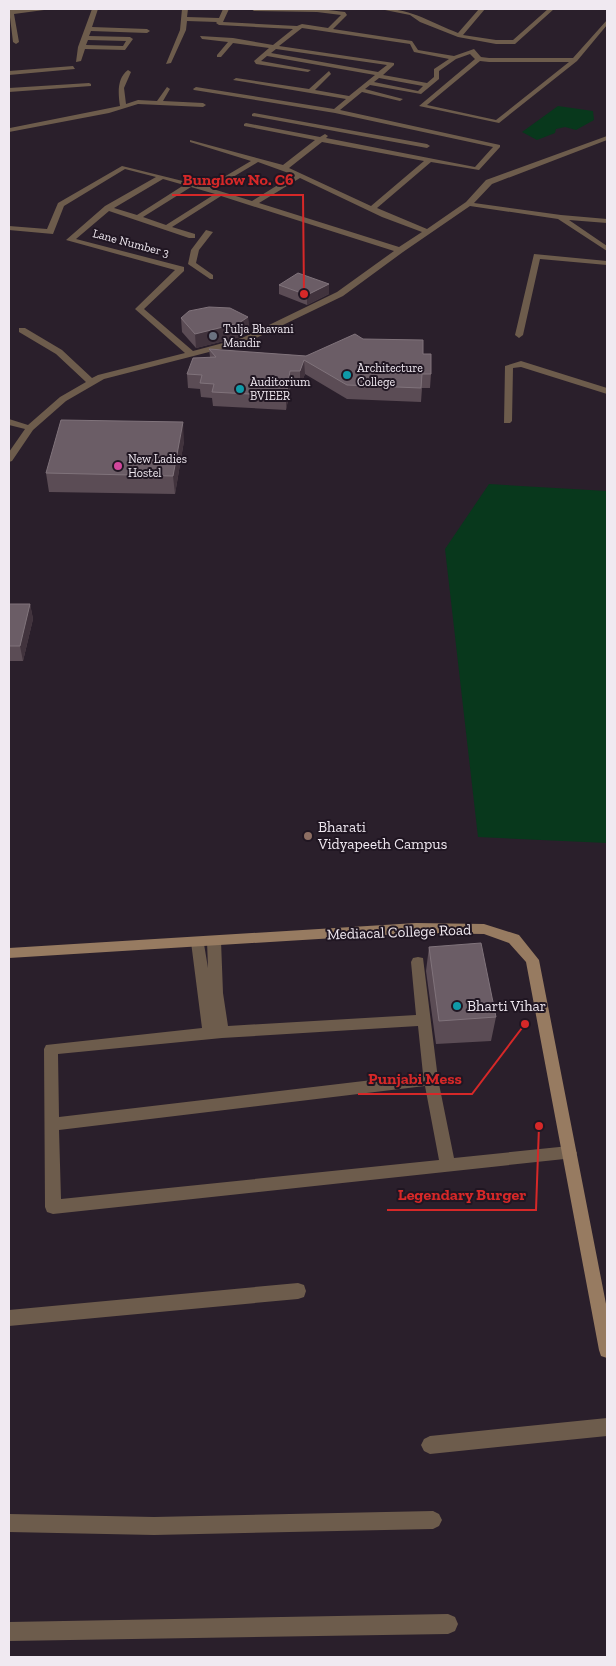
<svg xmlns="http://www.w3.org/2000/svg" width="616" height="1666" font-family="'Zilla Slab',serif">
<style>
.green{fill:#08381c}
.lines{fill:none;stroke-linecap:round;stroke-linejoin:round}
.street{fill:#6d5c4c;fill-rule:evenodd}
.secondary{fill:#977b61;fill-rule:evenodd}
.wall{fill:#5b4c55}
.shaded-wall{fill:#41333d}
.building{fill:#6b5d66;stroke:#80737b}
.worship-dot{fill:#6b7280;stroke:#201622;stroke-width:2}
.culture-dot{fill:#0f9aa8;stroke:#201622;stroke-width:2}
.hotel-dot{fill:#d1479c;stroke:#201622;stroke-width:2}
.education-dot{fill:#8d6e63;stroke:#201622;stroke-width:2}
.labels{text-anchor:middle;dominant-baseline:central;stroke-width:4;stroke-linejoin:round;paint-order:stroke}
.far-street-label{font-size:12px;fill:#f0e9f1;stroke:#201622}
.far-poi-label{font-size:12px;fill:#f0e9f1;stroke:#201622;text-anchor:start}
.poi-label{font-size:15px;fill:#f0e9f1;stroke:#201622;text-anchor:start}
.street-label{font-size:15px;fill:#f0e9f1;stroke:#201622}
.leader{fill:none;stroke:#d62828;stroke-width:2}
.callout-dot{fill:#d62828;stroke:#201622;stroke-width:2}
.callout-label{font-size:16px;text-anchor:middle;font-weight:bold;fill:#d62828;stroke:#201622;stroke-width:4;stroke-linejoin:round;paint-order:stroke}
</style>
<rect width="100%" height="100%" fill="#2a1f2b"/>
<path class="green" d="M558,106l35,5 1,9 -18,10 -11,-3 -9,2 -1,4 -18,7 -15,-8z
M489,484l118,7v352l-129,-6 -33,-288z"/>
<g class="lines">
<path class="street" d="M9,9l35,1 -30,4 5,28 -3,2 -3,-2z
M92,9h6l-6,18 55,2 3,2 -3,2 -56,-2 -2,5 41,1 3,2 -8,11 -40,-1 -4,12 -5,1 2,-15zM88,40l38,1 -3,5 -37,-1z
M182,9h6l-1,8 32,1 4,-9h6l-6,13 74,4 5,-2 26,4 13,-13 -24,-3 -63,-1 -3,-2h69l25,3 2,3 -14,14 79,12 6,9 36,6 20,-7 7,8 8,1h84l34,-38v5l-30,36 -78,62 -80,-17 56,-47 -5,-5 -14,5 -17,12v8l-18,15 -51,-9 -5,4 38,10 -3,2 -38,-9 -22,18 160,35v2l-21,23 -48,-8 -54,46 50,21 39,-27 20,-22 121,-44v4l-115,44 -18,19 87,12 46,4v4l-38,-3 38,26v5l-49,-32 -88,-13 -67,46 -60,44 -95,46 -144,37 -38,22 -33,29 -21,31 -3,1v-10l16,-23 -16,-4v-6l19,6 32,-28 26,-15 -30,-28 -37,-22v-4h6l37,22 30,28 6,-3 87,-22 -50,-44 40,-39 -109,-30 39,-34 51,-29 -31,-8 -61,37 -11,28 -44,-4v-4l38,3 11,-26 64,-37 85,21 44,-26 -61,-19v-2l93,25 32,-25 -71,-14v-2l2,-1 74,14 5,-3 3,2 -2,2 149,29 18,-20 -158,-34 -141,-23 -1,-1 3,-2 138,22 12,-10 -113,-19 3,-2 73,11 20,-18 2,3 -16,16 34,6 26,-21 -108,-19 -6,5 50,9 -3,2 -52,-8 -2,-3 15,-13 -36,-5 -12,14h-4v-2l11,-13 -26,-3 -2,-3 33,2 40,7 20,-16 -74,-4 -3,-2 1,-1 -30,-1 -1,9 -15,33 -5,1 14,-34zM302,28l108,16 4,8 35,7 -15,10v8l-7,6 -44,-8 11,-10v-2l-115,-17zM276,49l111,16 -9,7 -107,-19zM480,61l9,1h80l-73,58 -69,-15zM379,78l44,8 -5,5 -44,-9zM322,142l102,19 -53,45 -82,-38zM258,162l36,13 -42,26 -39,-12zM300,178l82,39 40,15 -23,15 -140,-44zM163,179l21,6 -47,30 -23,-7zM191,187l24,7 -49,31 -23,-8zM221,196l173,55 -57,41 -95,46 -49,13 -49,-42 40,-38v-4l-108,-28 33,-28 80,27h6v-4l-23,-7z
M380,9c28,-2 52,14 78,24l21,-24h6l-22,26 33,5h17l35,-31h6l-39,35h-19l-38,-7 -38,-15 -10,-7z
M73,66l2,3 -66,6v-4z
M128,70l3,2 -7,16 2,16 12,-4 19,1 10,-14 3,2 -7,12 40,2 3,2 -3,2 -65,-3 -29,9 -100,19 1,-4 110,-22c-2,-13 -3,-28 8,-36z
M89,83l2,1v2l-82,6v-4z
M254,113l173,31 3,2 -3,2 -175,-32v-2z
M206,230l7,2 -14,18 -3,13 17,12v4h-3l-22,-15 3,-14z
M534,254l73,7v4l-67,-6 -17,76 -4,3 -4,-3z
M521,361l86,27v6l-86,-27 -8,1 -1,53 -2,2h-6l1,-57z
M214,936l5,1 2,4 2,52 5,33 188,-11 -5,-53 2,-4 5,-1 5,1 15,121 16,79 115,-12 5,2 3,5 -3,5 -521,56 -6,-2 -2,-5 -1,-158 2,-4 156,-17 -11,-86 2,-4 5,-1 5,1 5,30 -1,-27 2,-4zM418,1026l5,48 -364,43 -1,-63 164,-16zM425,1086l14,74 -378,39 -2,-69z
M298,1283l6,2 2,6 -2,6 -6,2 -289,27v-16z
M607,1418v18l-177,18 -6,-3 -3,-6 3,-6 6,-3z
M433,1511l6,3 3,6 -3,6 -6,3 -279,6 -145,-3v-18l145,3z
M448,1614l7,3 3,7 -3,7 -7,3 -439,7v-19z"/>
<path class="secondary" d="M416,923l68,1 35,11 20,25 68,349v49l-6,-2 -2,-6 -73,-388 -17,-19 -25,-9 -68,-1 -407,25v-10z"/>
</g>
<path class="wall" d="M329,284v10l-22,11 -28,-11v-9z
M248,317l1,13 -9,7 -44,11 -14,-16 -1,-14z
M363,339l60,15 8,20 -1,14h-8l-1,14 -74,-3 -42,-25 -5,12 -9,-1 -5,25 -73,-4 -1,-8 -11,-1 -1,-8 -12,-1 -1,-14 23,-17 -1,-8 97,7z
M184,441l-9,53 -126,-2 -3,-19z
M9,604h21l3,15 -10,42h-14z
M429,947l67,70 -5,24 -55,3 -10,-73z"/>
<path class="shaded-wall" d="M329,284v10l-22,11v-10z
M248,317l1,13 -9,7 -44,11 -1,-14z
M304,360l1,14 -5,12v-15z
M290,371l1,14 -5,25v-14z
M183,422l1,19 -9,53 -2,-18z
M30,604l3,15 -10,42 -3,-15z"/>
<path class="building" d="M298,273l31,11 -22,11 -28,-10z
M209,307l21,1 18,9 -9,6 -44,11 -14,-16 8,-7z
M355,334l8,5 60,1v14h8v20h-9l-1,14 -74,-3 -43,-25 -4,11h-10l-4,25 -74,-4 2,-8 -14,-1 2,-8 -15,-1 6,-16 23,-1 -7,-8 97,7z
M61,420l122,2 -10,54 -127,-3z
M9,604h21l-10,42h-11z
M481,943l15,74 -57,4 -10,-74z"/>
<circle class="worship-dot" cx="213" cy="336" r="5"/>
<g class="culture-dot">
<circle cx="347" cy="375" r="5"/>
<circle cx="240" cy="389" r="5"/>
<circle cx="457" cy="1006" r="5"/>
</g>
<circle class="hotel-dot" cx="118" cy="466" r="5"/>
<circle class="education-dot" cx="308" cy="836" r="5"/>
<g class="labels">
<g class="far-street-label">
<text transform="translate(131 243) rotate(15)">Lane Number 3</text>
</g>
<g class="far-poi-label">
<text x="223" y="329">Tulja Bhavani<tspan x="223" dy="14">Mandir</tspan></text>
<text x="357" y="368">Architecture<tspan x="357" dy="14">College</tspan></text>
<text x="250" y="382">Auditorium<tspan x="250" dy="14">BVIEER</tspan></text>
<text x="128" y="459">New Ladies<tspan x="128" dy="14">Hostel</tspan></text>
</g>
<g class="poi-label">
<text x="318" y="827">Bharati<tspan x="318" dy="17">Vidyapeeth Campus</tspan></text>
<text x="467" y="1006">Bharti Vihar</text>
</g>
<g class="street-label">
<text transform="translate(399 932) rotate(-2)">Mediacal College Road</text>
</g>
</g>
<path class="leader" d="M304 294L303 195H172M525 1024L472 1094H358M539 1126L536 1210H387"/>
<g class="callout-dot">
<circle cx="304" cy="294" r="5"/>
<circle cx="525" cy="1024" r="5"/>
<circle cx="539" cy="1126" r="5"/>
</g>
<g class="callout-label">
<text x="238" y="185">Bunglow No. C6</text>
<text x="415" y="1084">Punjabi Mess</text>
<text x="462" y="1200">Legendary Burger</text>
</g>
<rect width="616" height="1666" fill="none" stroke="#f0e9f1" stroke-width="20"/>
</svg>
